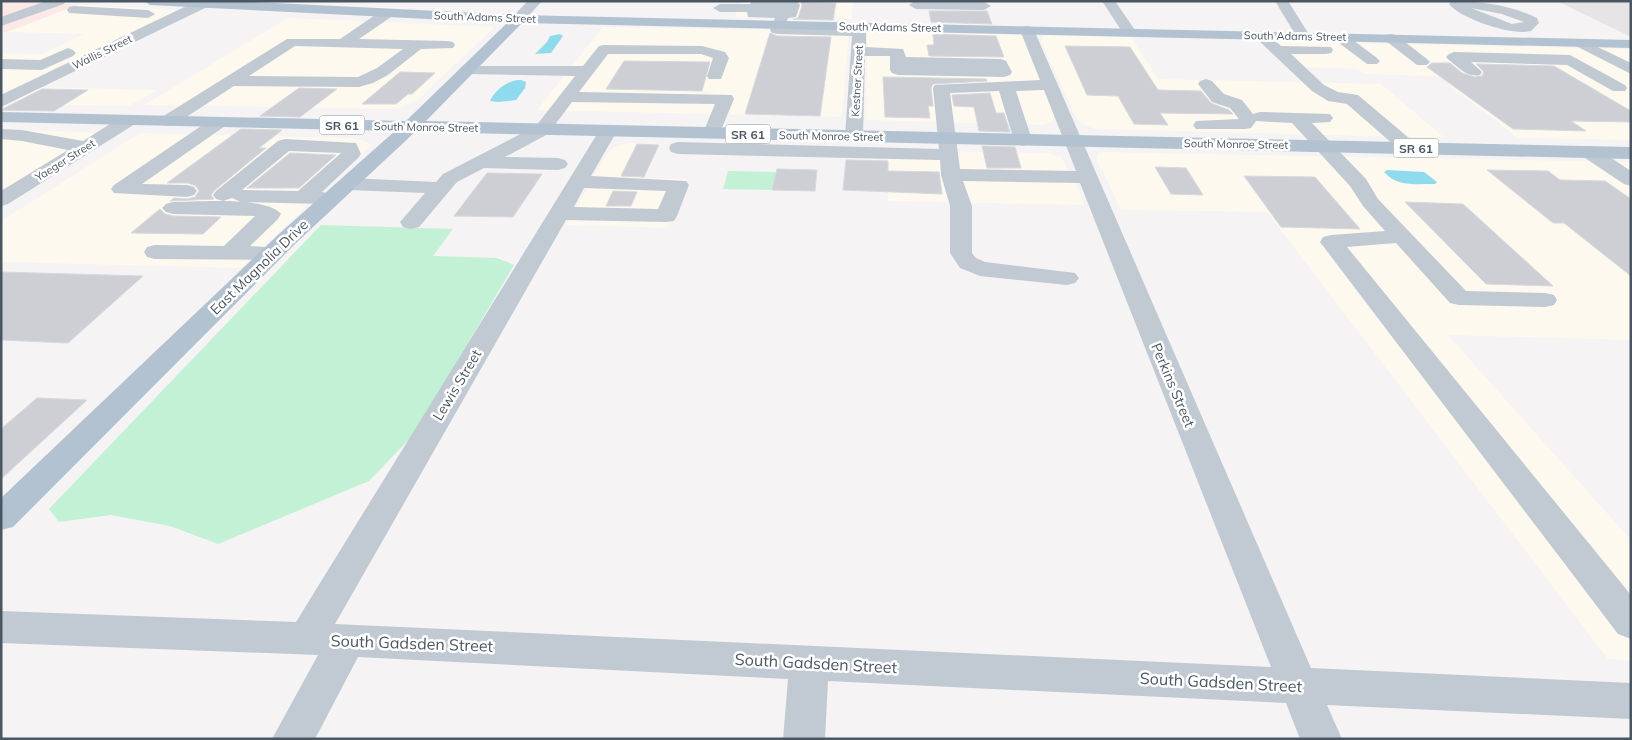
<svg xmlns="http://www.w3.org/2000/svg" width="1632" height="740" font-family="Mulish,sans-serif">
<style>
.commercial{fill:#fdf9ef}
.education{fill:#e6e4e5}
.medical{fill:#fce8e6}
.green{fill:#c3f1d5}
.water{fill:#90daee}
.building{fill:#cdcfd5;stroke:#d7d9de}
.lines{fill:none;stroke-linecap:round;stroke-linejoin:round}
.minor{fill:#c1cad2;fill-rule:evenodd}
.major{fill:#b3c2d1;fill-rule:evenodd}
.labels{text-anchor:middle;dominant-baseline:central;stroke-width:5;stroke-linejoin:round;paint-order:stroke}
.far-street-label{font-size:11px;fill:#4a5661;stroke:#fff}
.shield{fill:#fff;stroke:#808990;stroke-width:1}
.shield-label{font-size:12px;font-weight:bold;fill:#4a5661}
.street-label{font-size:14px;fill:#4a5661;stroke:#fff}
.near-street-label{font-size:16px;fill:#4a5661;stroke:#fff}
</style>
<rect width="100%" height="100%" fill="#f5f3f3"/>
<path class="commercial" d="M741,1h112l-1,18 -117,-2z
M77,5l100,5 -176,84v-41l41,1 42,-20 -77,-2z
M288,18l207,9 -78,73 -20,9 -253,-4z
M603,27l246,4 -7,86 -305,-7z
M867,31l155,4 32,81 -2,6 -9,3 -177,-5z
M1043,35l88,2 27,42 223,5 64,54 -350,-9 -11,-4 -7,-5 -36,-79z
M1273,41l358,8v91l-113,-2 -69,-53h27l-11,-8 -101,-3 -7,-5 -59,-2z
M39,87l118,3 -28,16 -111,-2 1,-5z
M1,130l92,2 1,2 -78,54h-15z
M140,133l213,5 15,4 3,3 -130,123 -240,-6v-41z
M627,143l34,1 -16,34 41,1 -19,49 -101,-3 40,-70 9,-8z
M887,150l162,3 12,4 16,28 7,20 -196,-4z
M1101,152l530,10v178l-183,-5 183,205v121l-23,-2 -341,-447 -146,-2 -18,-38 -6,-9v-8z"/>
<path class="education" d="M1557,1h74v36z"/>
<path class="medical" d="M1,1h17l59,4 -70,27h-6z"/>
<path class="green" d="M728,171l48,1 -4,18 -49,-1z
M321,225l132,4 -20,27 64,2 17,7 -99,168 -46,48 -151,63 -48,-18 -59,-11 -52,7 -10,-13z"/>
<path class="water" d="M560,34l3,2 -12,17 -16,1 12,-12 3,-6z
M521,80l5,2 -1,6 -9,12 -18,2 -8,-1c5,-11 19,-22 31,-21z
M1387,170l37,2 13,10 -2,2c-19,0 -38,3 -51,-12z"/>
<path class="building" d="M801,2l35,1 -3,17 -40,-1 5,-1 4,-12z
M929,11h58l5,13 -61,-2z
M770,33l7,3 54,1 -11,79 -75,-2z
M933,34l63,2 8,21 -75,-1 -2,-11h7z
M1065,46l65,1 28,43 43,1 10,12 18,7 4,4 -73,-1 8,12 -34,-1 -16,-28 -31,-1z
M624,61l86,1 -8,29 -96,-2z
M1432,63h18l12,10 13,4 7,-1 2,-4 -8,-8 78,2 77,45v11l-60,-1 15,10 -73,-2 -86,-62z
M400,72l35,1 -23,21h-4l-12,10h-34z
M883,77l103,2 1,2 -54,3 -2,4 2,18h-5l2,12 -45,-1z
M299,88l38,1 -37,28 -40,-1z
M42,89l46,1 -34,21 -53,-1z
M990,93l6,20h8l6,19 -31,-1 -5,-24 -20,-1 -2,-11z
M241,129l41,1 -23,18h7l-51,42 -4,5 3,4 -44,2 4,-3 13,1 8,-2 4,-6 -3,-5 -8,-3h-21z
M637,144l22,1 -15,32 -23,-1z
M982,146l33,1 6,21h-34z
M290,153l46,2 -37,33h-52z
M846,160l42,1v10l51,1 3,22 -99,-4z
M1155,167l31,1 17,27 -32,-1z
M777,169l40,1 -2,21 -43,-1z
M1487,170l61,1 12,9 45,1 26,18v77l-67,-53h-11z
M487,173l55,1 -29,43 -59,-1z
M1244,176l71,1 45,52 -79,-2z
M613,191l24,1 -6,14h-25z
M1405,202l58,2 90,82 -67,-2z
M160,209l5,5 8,2 48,1 -18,17 -72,-1z
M1,272l142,4 -75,67 -67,-3z
M37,398l50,2 -86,79v-50z"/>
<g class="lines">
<path class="minor" d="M46,1h19l-1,3 -63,22v-9z
M197,1h10l2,3 -2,3 -206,100v-12z
M528,1h14l-19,21h-10l-2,-3 2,-3z
M752,1l46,1 2,3 -4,12 -8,1 -3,8 74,2 5,1 2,3v15l37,2 3,8 95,2 5,2 6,11 -2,3 -6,2 -106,-2 -6,-2 -2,-3v-14h-25l-2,80 -3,4 -6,1 -6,-1 -3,-4 7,-100 -75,-2 -5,-1 -2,-3 5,-12 -27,-1 -1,-5h-27l-7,-4 7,-4h30z
M915,1l69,1 7,4 -7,4 -68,-1 -7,-4z
M1102,1h13l22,32 -2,3h-10z
M1275,1h13l22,35 -2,3h-10z
M1451,1c30,0 59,4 86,17l2,5 -8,8c-19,5 -70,-12 -82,-27zM1471,8l31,6 22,8 -12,2z
M74,6l74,4 7,4 -7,4 -79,-5 -2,-3 2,-3z
M386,10l7,4 -2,3 -32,22 89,2 5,1 2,3 -2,3 -32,1 -33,26 -15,8 -14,4 -125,-1 -60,39 -6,1 -6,-1 -3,-4 3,-4 125,-78h53l41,-28zM295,46l108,3 -26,19 -19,9 -109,-1z
M1027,26l5,1 2,3 277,638 320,15v36l-304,-14 15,34h-42l-14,-36 -458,-22 -3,58h-42l5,-60 -430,-22 -43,82h-43l46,-84 -317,-12v-32l295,11 303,-491 3,-4 6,-1 6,1 3,4 -26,45 95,5 3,4 -12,31 -3,5 -8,1 -100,-2 -231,404 936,43 -191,-484 -117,-2 9,25v47l4,5 9,4 90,11 4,5 -4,5 -8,2 -87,-9 -20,-8 -10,-15v-47l-9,-31 -1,-15 -262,-6 -7,-2 -2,-4 2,-4 7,-2 261,7 -6,-61 2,-3 105,-5 -20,-50 2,-3zM1044,90l32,81 -116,-2 -10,-76 49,-2 15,49 2,4 7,2 7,-2 2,-4 -16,-49zM584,188l82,3 -8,18 -84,-2z
M1261,31l5,1 15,14 50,1 2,3 -2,3 -5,1h-35l33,31 14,7 20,3 58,49 2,4 -2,4 -7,2 -7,-2 -55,-48 -19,-3 -16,-10 -56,-53 -2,-3 2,-3z
M1340,33l5,1 32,24 3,3 -3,3h-10l-32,-24 -2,-3 2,-3z
M1391,34l5,1 31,24 3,3 -3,3h-10l-31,-24 -2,-3 2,-3z
M1581,39l50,24v11l-55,-28 -2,-3 2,-3z
M604,45l98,1 23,6 4,6 -8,21h-12l-2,-3 6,-18 -12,-4h-93l-29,38 153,3 2,4 -16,38 -6,1 -6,-1 -3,-4 12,-29 -143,-2 -24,32 -43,23 53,1 7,2 3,4 -3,4 -7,2 -74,-2 -27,14 -38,45 -8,2 -8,-2 -3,-5 25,-29 -77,-3 -7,-2 -3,-4 3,-4 7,-2 88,4 7,-8 93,-48 39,-50 -106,-2 -6,-2 -2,-3 2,-3h120l16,-20z
M68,48l5,2 3,3 -3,3 -31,14 -41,-1v-10l39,1z
M1454,52l116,3 55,30 2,3 -2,3h-12l-46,-26 -96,-3 11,10 -2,3c-13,3 -22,-8 -31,-15l-3,-3 3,-3z
M1206,79l6,2 12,13 18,6 11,14 7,-2 70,2 3,4 -3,4 -18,1 54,56 12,20 88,92 79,2 9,2 3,5 -3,5 -9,2 -86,-2 -9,-2 -54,-60 -49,4 284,348v44l-13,-5 -298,-392 3,-5 8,-2 54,-4 -22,-25 -13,-20 -58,-63 -36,-2 -5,7 -6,1h-49l-3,-4 3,-4 43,-2 -9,-11 -18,-6 -14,-18 2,-3z
M129,115l6,1 3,4 -3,4 -127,80 -7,2v-15l67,-41 -46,-9 -21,-2v-10l21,1 61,11 40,-25z
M219,117l6,1 3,4 -3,4 -83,58 45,1 7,2 3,4 -3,4 -7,2 -73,-4 -3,-4 3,-4 99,-67z
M285,139l71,4 5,11 -3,4 -36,34 8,2 3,4 -3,4 -7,2 -82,-2 -9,-4 -9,3 -7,-2 -3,-4 3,-4 62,-50zM289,151l52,2 -43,38 -56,-1z
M1589,146l7,2 35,23v15l-7,-2 -42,-28 -2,-4 2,-4z
M173,202c22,0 95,-6 108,12l-3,5 -28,27 30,2 3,5 -3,5 -8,2 -117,-1 -8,-2 -3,-5 3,-5 8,-2 69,1 31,-30 -82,-2 -7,-2 -4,-4 4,-4z"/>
<path class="major" d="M144,1h92l282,14 1113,25v8l-1109,-25 -96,98 1205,26v12l-1216,-27 -119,111 -283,284 -12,3v-32l279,-265 115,-102 -394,-9v-10l405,9 101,-98 -357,-18z"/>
</g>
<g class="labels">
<g class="far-street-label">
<text transform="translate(485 17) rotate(2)">South Adams Street</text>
<text transform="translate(890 27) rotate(1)">South Adams Street</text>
<text transform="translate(1295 36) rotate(1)">South Adams Street</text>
<text transform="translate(102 52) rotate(-26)">Wallis Street</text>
<text transform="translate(857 81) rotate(-87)">Kestner Street</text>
<text transform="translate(426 127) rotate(1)">South Monroe Street</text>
<text transform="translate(831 136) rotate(1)">South Monroe Street</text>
<text transform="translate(1236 144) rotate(1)">South Monroe Street</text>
<text transform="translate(65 160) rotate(-32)">Yaeger Street</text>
</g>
<g class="shield">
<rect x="319.5" y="115.5" width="45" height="19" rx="4"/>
<rect x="725.5" y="124.5" width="45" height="19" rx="4"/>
<rect x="1393.5" y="138.5" width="45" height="19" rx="4"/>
</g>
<g class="shield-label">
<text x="342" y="125">SR 61</text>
<text x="748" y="134">SR 61</text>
<text x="1416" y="148">SR 61</text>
</g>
<g class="street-label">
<text transform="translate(259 267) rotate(-44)">East Magnolia Drive</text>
<text transform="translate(457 385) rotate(-59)">Lewis Street</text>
<text transform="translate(1173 385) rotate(67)">Perkins Street</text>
</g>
<g class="near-street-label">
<text transform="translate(412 643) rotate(2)">South Gadsden Street</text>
<text transform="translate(816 663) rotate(3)">South Gadsden Street</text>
<text transform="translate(1221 682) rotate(3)">South Gadsden Street</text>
</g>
</g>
<rect width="1632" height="740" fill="none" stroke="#4a5661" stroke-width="5"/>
</svg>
